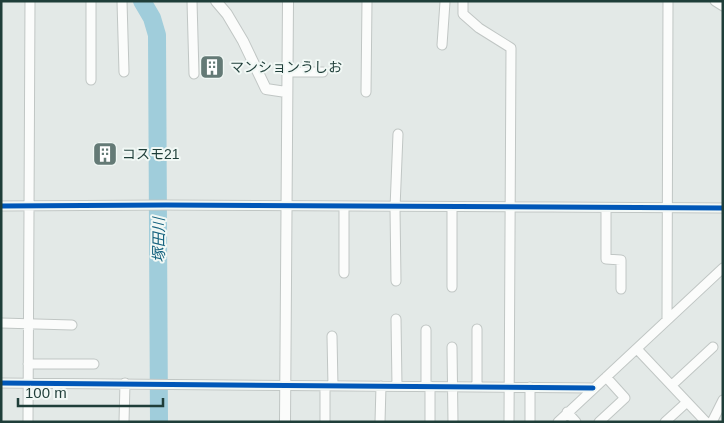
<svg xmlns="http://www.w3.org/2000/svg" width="724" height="423" font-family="Arial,'Noto Sans JP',sans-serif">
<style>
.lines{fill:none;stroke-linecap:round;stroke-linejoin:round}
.river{stroke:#a0cddb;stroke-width:18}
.minor-casing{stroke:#c0c6c4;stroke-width:11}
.tertiary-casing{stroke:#c0c6c4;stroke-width:12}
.minor{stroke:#fbfcfb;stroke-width:9}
.tertiary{stroke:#fbfcfb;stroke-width:10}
.cycleway-casing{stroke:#f1f8f5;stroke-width:8}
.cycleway{stroke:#0057b8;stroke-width:5}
.labels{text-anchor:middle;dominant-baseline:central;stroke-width:4;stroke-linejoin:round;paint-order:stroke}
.poi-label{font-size:14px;fill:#1f3e39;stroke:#f1f8f5;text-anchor:start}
.water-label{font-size:15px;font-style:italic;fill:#15627e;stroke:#f1f8f5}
</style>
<rect width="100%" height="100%" fill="#e3e9e7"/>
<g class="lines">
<path class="river" d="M142,1l10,17 5,17 2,387"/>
<defs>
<path id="minor" d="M122,1l2,71
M192,1l2,73
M463,1v13l16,14 32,20 -2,374
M715,1l8,5
M442,45l3,-43
M286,72h37
M91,80v-79
M366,92l1,-91
M1,206l165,-1 557,3
M344,207v66
M452,208v79
M606,208v51l15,1v29
M396,281l-1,-73 3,-74
M396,319l1,67
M667,320l1,-319
M1,323l71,2
M332,336l1,50
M452,347l1,75
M637,349l69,73
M28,364h66
M1,383l592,5
M672,385l41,-38
M325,386v36
M426,386v-56
M477,387v-58
M567,412l9,10
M28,422l2,-421
M124,422l1,-39
M380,422l1,-36
M430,422v-36
M530,422v-35
M558,422l165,-154
M599,422l26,-24 -19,-21
M665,422l22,-20
M712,422l11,-22"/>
<path id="tertiary" d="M216,1l11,13 16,27 23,48 20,3
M285,422l3,-421"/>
</defs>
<use href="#minor" class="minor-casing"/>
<use href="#tertiary" class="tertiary-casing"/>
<use href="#minor" class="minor"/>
<use href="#tertiary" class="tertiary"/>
<defs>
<path id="cycleway" d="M1,206l165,-1 557,3
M1,383l592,5"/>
</defs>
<use href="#cycleway" class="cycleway-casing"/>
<use href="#cycleway" class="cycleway"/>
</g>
<defs>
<symbol id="building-square" viewBox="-11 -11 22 22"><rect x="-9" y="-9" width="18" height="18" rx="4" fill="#647a76" stroke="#f1f8f5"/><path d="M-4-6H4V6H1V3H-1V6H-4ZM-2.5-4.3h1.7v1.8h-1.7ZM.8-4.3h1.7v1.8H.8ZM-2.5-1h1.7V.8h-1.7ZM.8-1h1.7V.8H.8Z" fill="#fff"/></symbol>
</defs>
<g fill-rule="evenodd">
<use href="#building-square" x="198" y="53" width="28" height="28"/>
<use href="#building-square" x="91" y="140" width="28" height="28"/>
</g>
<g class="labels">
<g class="poi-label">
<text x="230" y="67">マンションうしお</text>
<text x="122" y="154">コスモ21</text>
</g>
<g class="water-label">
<text transform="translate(158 240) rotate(-90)">塚田川</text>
</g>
</g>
<rect width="724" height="423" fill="none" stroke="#1f3e39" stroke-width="5"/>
<path d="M18 398v8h145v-8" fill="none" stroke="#1f3e39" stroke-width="2.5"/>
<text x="25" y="398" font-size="15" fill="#1f3e39" stroke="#f1f8f5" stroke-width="4" paint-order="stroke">100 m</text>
</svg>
